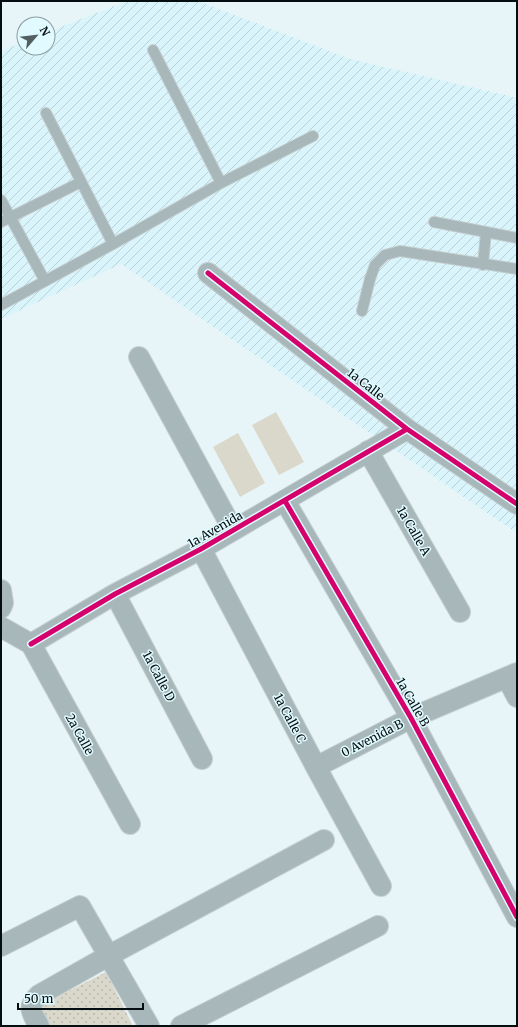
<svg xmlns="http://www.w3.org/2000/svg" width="518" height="1027" font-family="Merriweather,serif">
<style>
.industrial{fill:url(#industrial-furrows)}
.grass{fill:url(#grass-dots)}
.pitch{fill:#dad8cb}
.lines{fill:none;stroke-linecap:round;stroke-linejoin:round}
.service-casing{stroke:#c5cfd1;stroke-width:12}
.minor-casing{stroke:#c5cfd1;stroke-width:22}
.service{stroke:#a7b7ba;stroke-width:10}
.minor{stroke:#a7b7ba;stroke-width:20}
.cycleway-casing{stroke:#e1faff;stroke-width:8}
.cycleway{stroke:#d6006c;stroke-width:5}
.labels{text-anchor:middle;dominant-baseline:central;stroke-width:3;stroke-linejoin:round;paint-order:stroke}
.street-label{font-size:12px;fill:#040e10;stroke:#e1faff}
</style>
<defs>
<pattern id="industrial-furrows" width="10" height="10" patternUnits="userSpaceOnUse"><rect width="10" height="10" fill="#d9f5fb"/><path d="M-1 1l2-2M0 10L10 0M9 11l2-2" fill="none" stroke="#b9d1d6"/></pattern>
<pattern id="grass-dots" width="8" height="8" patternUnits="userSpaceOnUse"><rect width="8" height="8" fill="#dad8cb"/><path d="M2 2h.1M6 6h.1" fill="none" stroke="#b9b8ad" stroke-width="1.8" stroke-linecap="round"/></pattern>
</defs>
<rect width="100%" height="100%" fill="#e8f5f8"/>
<path class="industrial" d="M127,1h71l152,58 167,39v429l-3,4 -393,-267 -120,55v-268l23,-9v6h24v-16z"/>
<path class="grass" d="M106,972l27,54h-86l-10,-19z"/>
<path class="pitch" d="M276,412l28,50 -25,13 -27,-50z
M238,433l27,50 -25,14 -27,-50z"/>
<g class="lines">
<defs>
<path id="service" d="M153,50l68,133
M46,113l67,131
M1,200l44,81
M1,222l80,-40
M434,222l52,10 -3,33
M486,232l31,6
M1,305l112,-61 108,-61 92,-47
M362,311l8,-32 5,-14 10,-10 15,-4 117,18"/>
<path id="minor" d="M208,273l199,156 110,75
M139,357l94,173
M368,451l92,161
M285,501l126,217 106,199
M201,549l115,218 65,119
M1,590l2,13 -2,5
M115,594l87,165
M1,627l30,17
M31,644l84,-50 86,-45 206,-120
M31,644l99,180
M507,678l10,19
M316,767l95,-49 106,-45
M1,946l79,-40 69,120
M39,1026c-7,-13 -13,-19 0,-31l69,-39 216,-116
M181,1026l197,-100"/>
</defs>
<use href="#service" class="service-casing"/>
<use href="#minor" class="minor-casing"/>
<use href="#service" class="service"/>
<use href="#minor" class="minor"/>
<defs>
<path id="cycleway" d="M208,273l199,156 110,75
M285,501l126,217 106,199
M31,644l84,-50 86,-45 206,-120"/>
</defs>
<use href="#cycleway" class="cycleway-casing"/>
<use href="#cycleway" class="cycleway"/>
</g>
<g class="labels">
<g class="street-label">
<text transform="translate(366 384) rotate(38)">1a Calle</text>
<text transform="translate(215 529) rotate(-30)">1a Avenida</text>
<text transform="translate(414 531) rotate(60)">1a Calle A</text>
<text transform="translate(159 676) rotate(62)">1a Calle D</text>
<text transform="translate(413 702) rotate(60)">1a Calle B</text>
<text transform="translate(290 718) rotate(62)">1a Calle C</text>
<text transform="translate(80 734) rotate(61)">2a Calle</text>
<text transform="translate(372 738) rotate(-27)">0 Avenida B</text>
</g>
</g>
<rect width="518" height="1027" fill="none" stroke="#040e10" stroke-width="4"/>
<g transform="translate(36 36) rotate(62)"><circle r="19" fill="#e1faff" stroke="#899c9f"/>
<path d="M0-3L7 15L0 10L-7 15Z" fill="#545f61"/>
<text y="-6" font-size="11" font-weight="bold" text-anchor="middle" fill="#040e10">N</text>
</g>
<path d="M18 1003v6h125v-6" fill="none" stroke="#040e10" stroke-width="2"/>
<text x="24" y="1003" font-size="12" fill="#040e10" stroke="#e1faff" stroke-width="3" paint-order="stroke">50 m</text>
</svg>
